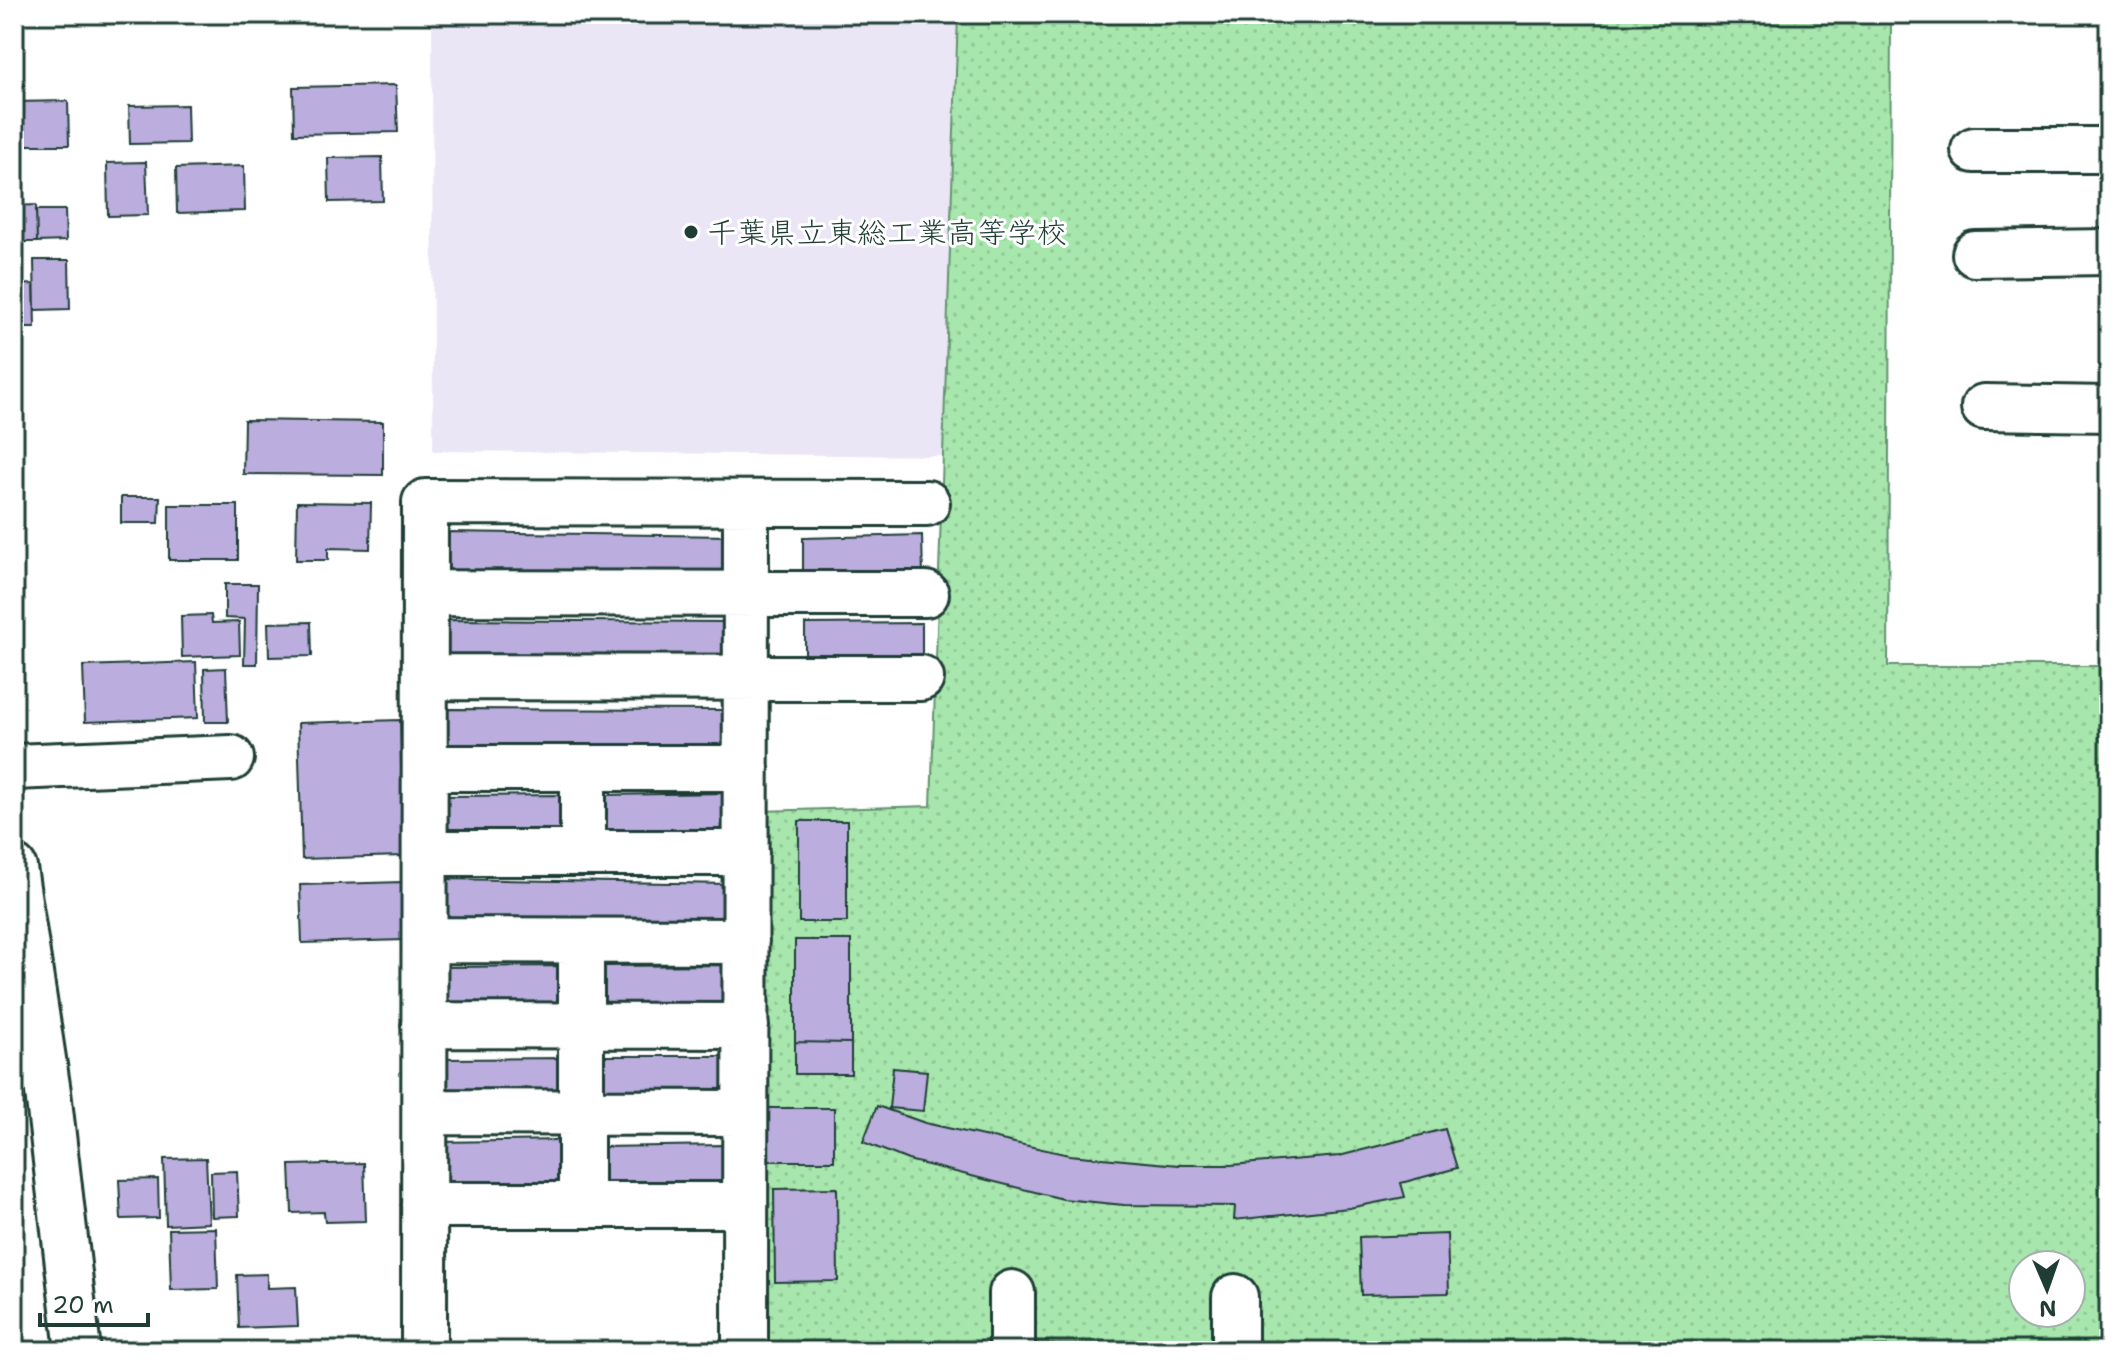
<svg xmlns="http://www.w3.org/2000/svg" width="2123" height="1365" font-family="'Shantell Sans','Klee One',sans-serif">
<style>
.built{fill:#ebe6f5}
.grass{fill:url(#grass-dots);stroke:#639270;stroke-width:2;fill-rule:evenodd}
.building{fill:#bbadde;stroke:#1f3d34;stroke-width:2}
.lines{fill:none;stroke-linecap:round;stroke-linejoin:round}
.minor-casing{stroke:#1f3d34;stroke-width:50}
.minor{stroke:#fff;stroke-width:44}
.poi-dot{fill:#1f3d34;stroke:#fff;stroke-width:3}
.labels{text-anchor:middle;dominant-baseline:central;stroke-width:6;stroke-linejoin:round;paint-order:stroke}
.poi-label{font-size:30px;fill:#1f3d34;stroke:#fff;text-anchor:start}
</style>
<defs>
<pattern id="grass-dots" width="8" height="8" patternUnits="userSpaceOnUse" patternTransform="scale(2)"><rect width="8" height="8" fill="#a7e6ad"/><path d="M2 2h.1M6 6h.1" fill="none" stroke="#8fc695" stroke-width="1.8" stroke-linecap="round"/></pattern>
</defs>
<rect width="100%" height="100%" fill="#fff"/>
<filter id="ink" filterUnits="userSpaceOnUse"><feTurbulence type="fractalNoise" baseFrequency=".0125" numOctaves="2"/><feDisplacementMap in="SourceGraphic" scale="16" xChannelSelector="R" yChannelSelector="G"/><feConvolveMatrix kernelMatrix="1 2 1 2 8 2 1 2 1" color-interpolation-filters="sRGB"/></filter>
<g filter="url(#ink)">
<path class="built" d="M432,14h526l-15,442 -510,-5z"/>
<path class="grass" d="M958,14h933l-3,652h221v681l-1347,-5 -2,-531 171,-5zM2023,1265h48v48h-48z"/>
<path class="building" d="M396,85l2,47 -104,2 -1,-47z
M68,101l1,44h-55v-43z
M187,105l1,38 -58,1 -1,-38z
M382,157l1,44 -54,1 -1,-44z
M146,162l2,53 -40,1 -1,-53z
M244,166l1,45 -68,2 -1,-45z
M36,205l1,37h-23v-36z
M36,210h29l1,31 -29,1z
M34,260h35l1,49 -35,1z
M34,284l1,44h-21v-43z
M244,420l139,2v53l-140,-1z
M121,497h39l-1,26h-38z
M297,502l74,1 -1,46 -42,-1v12h-32z
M169,505h69v55h-69z
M447,532l284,4 -1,39 -284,-3z
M922,535l1,42 -120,2v-41z
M225,584h33l-1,80h-13l1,-45 -20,-1z
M211,615l1,8 27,-1 1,33 -58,2 -1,-41z
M445,620l286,2v40l-286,-1z
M311,622l1,34 -43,1 -1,-34z
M922,623v38h-117v-37z
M196,662l2,56 -113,4 -2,-56z
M226,668l2,54h-23l-1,-53z
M445,709l283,1v40l-283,-1z
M400,720l3,136 -101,3 -4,-136z
M728,793l1,39 -127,1v-38z
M567,795v40h-123l-1,-39z
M799,821h48v101h-48z
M446,879l284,5 -1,40 -284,-5z
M402,882l2,58 -102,3 -2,-58z
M795,940h56v103l-56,-1z
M727,965v43l-123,2v-44z
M563,966v40l-118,1 -1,-40z
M795,1042l56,1v31h-56z
M601,1056h125v43h-125z
M565,1058v36l-122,1v-36z
M893,1068l34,3 -4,40 -34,-3z
M877,1106l48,17 144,32 110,10h52l108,-9 106,-27 12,39 -56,15 4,14 -56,11 -115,12 1,-14 -111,-1 -61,-6 -155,-39 -45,-18z
M765,1108h69v53h-70z
M564,1140v47l-127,2v-47z
M723,1145l1,45 -123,1v-44z
M206,1158l3,65 -43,2 -2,-66z
M364,1163l2,58 -41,1 -1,-10 -32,1 -2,-48z
M237,1171l2,45 -27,1 -1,-45z
M158,1179l1,39 -38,1 -2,-39z
M837,1188l1,93 -63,1 -1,-93z
M216,1228l2,61 -47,1 -2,-61z
M1447,1234l2,59 -88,2 -2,-58z
M267,1274v14l29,-1 2,39 -59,2 -2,-53z"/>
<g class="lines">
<defs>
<path id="minor" d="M1974,150h135
M1975,254l134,-2
M1984,407l125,2
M425,593l501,1
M425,677l496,1
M14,767l217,-9
M425,768h321
M425,853h321
M583,853v-85
M14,868l34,224 30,259
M425,940l321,1
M424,1025l322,1
M425,1112l320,1
M424,1205h321
M581,1205v-264
M424,1351l1,-849 502,1
M745,1351l1,-848
M1012,1351v-58
M1235,1351v-54"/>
</defs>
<use href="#minor" class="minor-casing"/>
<use href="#minor" class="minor"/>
</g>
</g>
<circle class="poi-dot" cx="691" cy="232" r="8"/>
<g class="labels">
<g class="poi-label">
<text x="707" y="232">千葉県立東総工業高等学校</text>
</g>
</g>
<rect width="2123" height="1365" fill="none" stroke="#fff" stroke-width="48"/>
<rect x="24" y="24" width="2075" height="1317" fill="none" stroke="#1f3d34" stroke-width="3" filter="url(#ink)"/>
<g transform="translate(2047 1289) rotate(178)"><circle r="38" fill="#ffffff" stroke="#a5b1ae" stroke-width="2"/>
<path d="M0-6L14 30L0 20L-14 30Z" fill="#1f3d34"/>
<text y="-12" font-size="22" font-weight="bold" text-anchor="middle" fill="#1f3d34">N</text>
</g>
<path d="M40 1313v12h108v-12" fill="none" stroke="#1f3d34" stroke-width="4"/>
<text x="52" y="1313" font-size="24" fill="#1f3d34" stroke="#ffffff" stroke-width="6" paint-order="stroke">20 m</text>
</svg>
